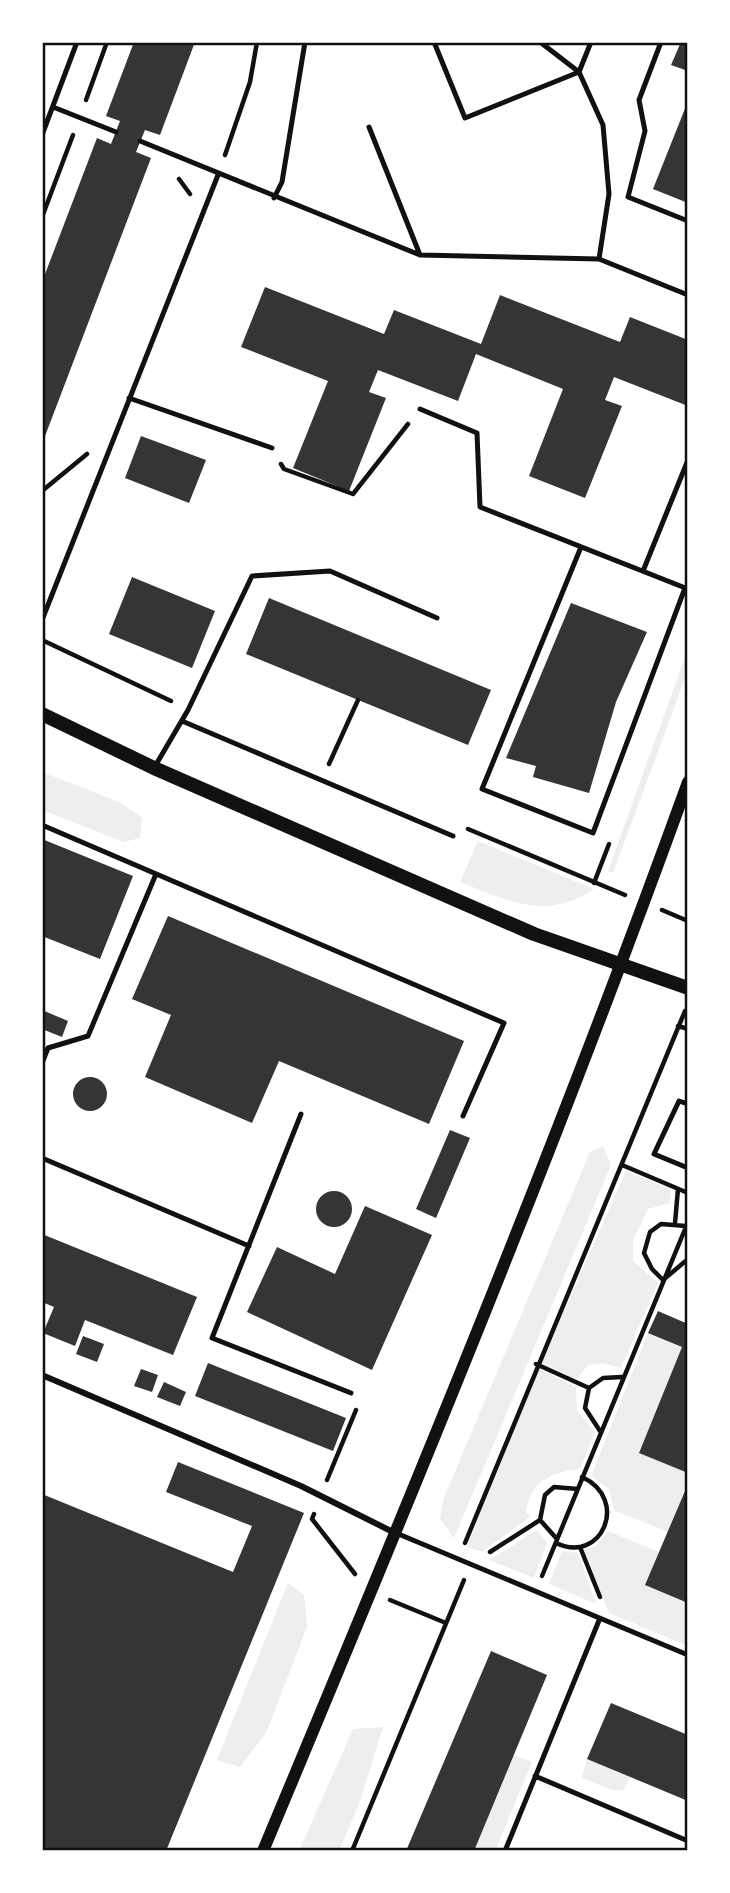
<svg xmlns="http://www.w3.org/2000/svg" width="730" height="1893" font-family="'DM Sans',sans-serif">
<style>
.green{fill:#eee}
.building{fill:#353535}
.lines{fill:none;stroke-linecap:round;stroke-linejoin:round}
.path{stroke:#111;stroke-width:4.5}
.service{stroke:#111;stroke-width:5}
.pedestrian{stroke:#111;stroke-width:6}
.tertiary{stroke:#111;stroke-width:12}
.secondary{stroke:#111;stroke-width:14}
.neatline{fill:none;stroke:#111;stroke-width:2.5}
</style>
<rect width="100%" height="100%" fill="#fff"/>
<path class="green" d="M688,649v21l-75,203 -5,-2z
M42,772l77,30 23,16 -2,20 -16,4 -82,-32z
M478,841l116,48c-48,32 -85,12 -134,-7z
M603,1146l8,19 -157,373 -14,-19 3,-19 147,-348z
M626,1171l45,18 -1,14 -22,6 -15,31v21l25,22 -37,85 -18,-5 -15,2 -11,14 -36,-16z
M648,1333l34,14 -43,105 49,21v10l-20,49 -54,-22 -5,-21 -18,-13z
M537,1368l39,19 1,23 18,22 -15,37c-29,3 -49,12 -54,42l4,6 -48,35 -15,-5z
M537,1530l10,13 -13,35 -45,-18z
M608,1531l51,21 -13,33 42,18v43l-79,-33 -25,-63 12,-4z
M562,1551l16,2 18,51 -47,-20z
M288,1583l16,12 3,32 -41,106 -26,34 -23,-7z
M383,1727l-24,77 -20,47h-40l54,-122z
M513,1755l19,7 -37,89h-21z
M587,1759l43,18 -7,13h-11l-30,-12z"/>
<path class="building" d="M134,42h61l-35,93 -15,-5 -9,22 15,6 -109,286v-162l55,-144 14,6 9,-23 -14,-5z
M681,42h7v29l-17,-6z
M688,101v102l-35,-14z
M265,287l119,47 10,-24 87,34 19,-49 120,47 10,-25 58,23v66l-74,-29 -9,23 17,6 -37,92 -56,-22 34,-87 -87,-35 -18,47 -80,-31 -9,22 17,6 -37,93 -56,-23 35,-87 -87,-34z
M141,436l65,24 -17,43 -64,-25z
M132,577l83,34 -23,57 -83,-34z
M269,598l222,92 -23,55 -222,-91z
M571,603l76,29 -31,70 -27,91 -56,-16 3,-11 -30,-8z
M42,839l91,37 -33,83 -58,-23z
M168,916l296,125 -35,83 -150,-63 -27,62 -107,-46 26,-62 -39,-16z
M42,1010l26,11 -6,16 -20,-8z
M73 1094a17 17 0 1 1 34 0a17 17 0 1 1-34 0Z
M450,1130l20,8 -34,80 -20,-9z
M316 1209a18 18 0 1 1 36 0a18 18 0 1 1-36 0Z
M365,1206l67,29 -60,135 -125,-58 30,-65 58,27z
M42,1234l155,63 -24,58 -88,-35 -10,26 -32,-13 11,-26 -12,-5z
M658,1311l30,13v149l-49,-20 43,-106 -34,-14z
M83,1336l21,8 -7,18 -21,-8z
M208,1363l138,55 -13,33 -138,-55z
M141,1369l17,6 -6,17 -18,-6z
M164,1382l22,10 -6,14 -23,-9z
M178,1462l126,51 -138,338h-124v-357l191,78 19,-46 -86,-34z
M688,1484v119l-43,-18z
M491,1651l56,24 -73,176h-68z
M611,1703l77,32v66l-101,-42z"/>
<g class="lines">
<path class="path" d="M86,100l21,-58
M225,155l25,-73 7,-40
M179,179l11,15
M42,217l31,-82
M281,464l3,5 69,25 55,-70
M42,491l45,-37
M42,640l129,61
M329,764l29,-64
M468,829l157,66
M594,883l15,-39
M662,910l26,11
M678,1026l10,3
M622,1165l66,28
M675,1223l3,-34
M686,1226l-25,-2 -11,8 -6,21 8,16 11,11 25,-21
M536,1364l53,24
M600,1431l-15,-23 4,-20 14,-10 19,-1
M327,1480l29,-70
M314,1514l-2,5 43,55
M557,1539l-17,-19 5,-25 9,-8 24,2
M465,1543l220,-532
M556,1543c46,22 74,-44 26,-66
M580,1547l20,50
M490,1552l50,-32
M542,1576l146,-354
M390,1600l56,23
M352,1851l112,-271"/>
<path class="service" d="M434,42l31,76 114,-46 12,-30
M540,42l39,30 24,53 6,69 -10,65
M661,42l-22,58 6,31 -17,66 60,24
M53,107l63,25
M369,127l51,128
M42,135l35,-93
M140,141l280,114 179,4 89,36
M274,198l8,-16 23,-140
M129,398l143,50
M420,409l57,24 3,74 208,82
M581,547l-99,242 111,44 92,-245
M643,571l45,-111
M42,620l176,-445
M182,721l271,115
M154,768l34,-58 64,-134 78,-5 107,47
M42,825l462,198 -41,93
M42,1063l6,-15 40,-12 68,-162
M688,1104l-9,-3 -25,53 34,14
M301,1114l-89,224 139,55
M42,1158l207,88
M396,1533l292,122
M535,1776l153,65
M505,1851l95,-233"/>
<path class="pedestrian" d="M42,1375l259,111 94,47"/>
<path class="tertiary" d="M263,1851c148,-354 295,-709 425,-1069"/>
<path class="secondary" d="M42,714l112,54 380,166 154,54"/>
</g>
<rect width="730" height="1893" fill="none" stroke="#ffffff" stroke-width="88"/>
<rect x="44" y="44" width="642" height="1805" class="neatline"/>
</svg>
